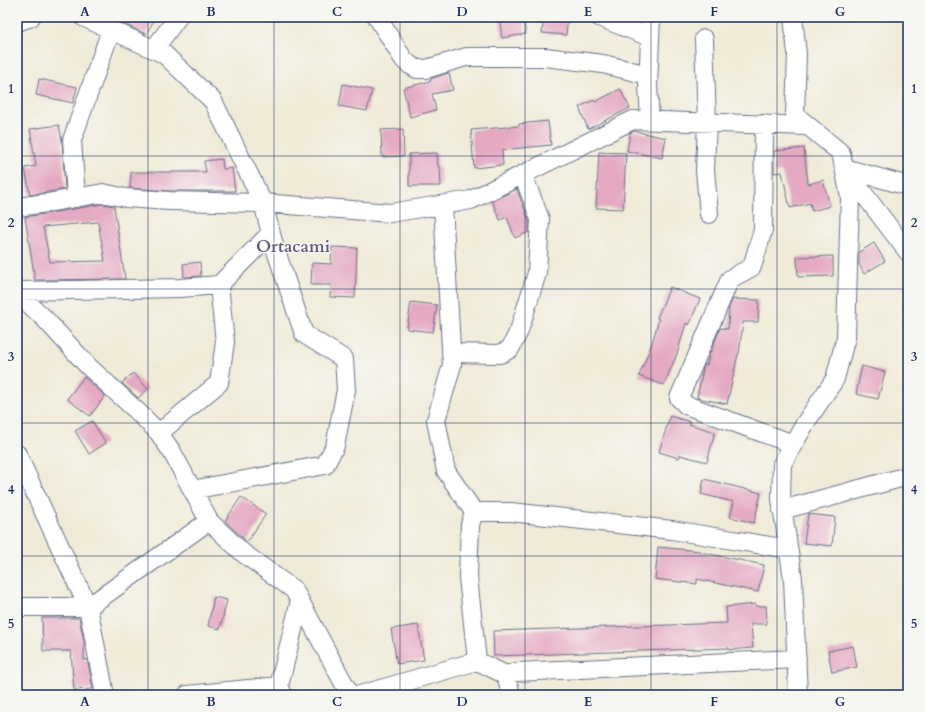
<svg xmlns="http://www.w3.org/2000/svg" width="925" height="712" font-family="Cardo,serif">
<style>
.building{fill:#e5a9c2;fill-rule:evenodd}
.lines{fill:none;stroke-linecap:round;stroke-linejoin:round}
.minor-casing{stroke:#667189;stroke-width:20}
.minor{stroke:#fff;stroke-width:18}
.grid{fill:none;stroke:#1b2f5e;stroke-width:1;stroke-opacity:0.55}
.labels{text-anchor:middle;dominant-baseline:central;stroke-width:3;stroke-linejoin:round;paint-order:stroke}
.district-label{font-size:17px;font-weight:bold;fill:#625a81;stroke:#f6f6f2}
.neatline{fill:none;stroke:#1b2f5e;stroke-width:1.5}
.grid-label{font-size:13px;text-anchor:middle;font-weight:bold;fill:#1b2f5e}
</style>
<rect width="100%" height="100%" fill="#f6f6f2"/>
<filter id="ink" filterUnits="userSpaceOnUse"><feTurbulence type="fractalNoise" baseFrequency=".025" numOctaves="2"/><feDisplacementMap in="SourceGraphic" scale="8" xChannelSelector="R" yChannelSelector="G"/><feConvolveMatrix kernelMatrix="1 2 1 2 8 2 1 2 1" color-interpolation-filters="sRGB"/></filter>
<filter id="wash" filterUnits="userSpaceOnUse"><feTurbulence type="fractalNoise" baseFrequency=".012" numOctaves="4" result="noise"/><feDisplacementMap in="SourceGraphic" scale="16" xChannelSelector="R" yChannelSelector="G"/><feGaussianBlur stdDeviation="0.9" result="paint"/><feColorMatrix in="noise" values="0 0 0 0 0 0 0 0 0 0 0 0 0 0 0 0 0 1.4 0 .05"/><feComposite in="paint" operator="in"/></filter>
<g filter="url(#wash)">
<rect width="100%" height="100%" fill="#f0ebd8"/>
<g id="blocks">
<path class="building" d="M108,17h48l-10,17z
M499,17h24l3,17 -24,4z
M544,17h24l-2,18 -24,-2z
M449,73l4,17 -21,4 4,16 -26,7 -7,-29 28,-7 -1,-2z
M39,79l38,8 -4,16 -37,-8z
M343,84l29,6 -5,21 -28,-5z
M620,89l10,19 -42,21 -9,-22 15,-7 1,2z
M548,121l3,24 -49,5 1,15 -29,3 -3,-38 48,-4v-2z
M59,125l3,15 3,49 -35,6 -5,-27 11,-2 -6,-37z
M403,129l1,27 -22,1 -1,-27z
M634,131l32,7 -4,20 -35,-7 3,-18z
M804,148l4,36 15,-4 7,26 -18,5 -2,-8 -20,5 -8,-36 -8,1v-22z
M599,152l27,1 -3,56 -27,-1z
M437,153l1,14h2l1,19h-32v-32z
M222,159l1,10 9,-1 3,23h-65l-40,-3 1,-16h75l-2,-11z
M517,189l12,32v11l-14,6 -8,-21 -7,3 -8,-19z
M103,204l11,2 11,73 -90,1 -10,-63zM98,222l7,39 -55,1 -7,-35z
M874,243l11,18 -21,13 -5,-10v-12z
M332,247l25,1 -2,50 -25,-1 1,-12h-20l1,-22 19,1z
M833,256v20l-35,1 -1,-20z
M200,262l1,14 -17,1 -1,-13z
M670,287l30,12 -11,26 -3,-2 -9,31 -13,31 -25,-9 13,-33 7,-24 -2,-1z
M733,299l26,1 -1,22h-15l-4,32h-1l-11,50 -30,-6 6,-29 2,-5 2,1 2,-9 11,-28 8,1 1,-22z
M411,302l26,3 -4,27 -26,-3z
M862,366l23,6 -7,27 -22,-5z
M133,373l15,16 -10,9 -16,-15z
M84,377l21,19 -15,20 -23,-17z
M670,416l20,6 -1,2 26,8 -8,30 -27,-7 -1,3 -20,-6z
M92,421l14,22 -17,11 -14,-23z
M704,479l57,14 -7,30 -24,-6 4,-15 -33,-8z
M241,497l25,17 -19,28 -22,-21z
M808,514l27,3 -3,29 -28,-3z
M658,547l42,4v1l64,13 -6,27 -61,-13v5l-42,-5z
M214,597l13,3 -7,29 -12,-3z
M756,604l-1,2h11l1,18h-16l2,24 -24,2v-2l-235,8 -1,-25 234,-8 -1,-16z
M42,618h37l5,23v19l3,-1 6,30 -19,1 -3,-39h-28z
M418,625l6,35 -27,4 -6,-35z
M853,646l4,21 -25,5 -4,-21z"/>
</g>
</g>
<g filter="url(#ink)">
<use href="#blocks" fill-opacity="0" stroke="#667189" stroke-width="1"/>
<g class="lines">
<defs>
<path id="minor" d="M83,17l81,37 49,47 50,102 11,42 30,89 40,25 2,31 -11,56 -10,19 -133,25
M377,17l27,43 6,5 7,4h9l40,-12h79l58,7 45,11
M599,17l51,20
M793,17l4,37 -2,61 46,38 9,44 -4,140 -11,42 -29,43 -24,42 -1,35 12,80 5,116
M17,22l14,-5
M704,39l3,83 -2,48 4,44
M154,49l24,-32
M650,120l-2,-34 3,-69
M764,124l-1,106 -11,37 -22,12 -51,119 7,7 107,39
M844,168l64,18
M847,172l61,80
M76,198l-4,-58 39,-110
M443,205l9,160 -16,55 10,51 28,41
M17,207l30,-4 56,-10 23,5 44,3 93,2 127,10 81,-13 162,-80 175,6
M17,291l163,-3 39,-3 52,-52
M17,293l27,25 44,48 50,46 21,21 13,19 37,69 34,32 51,37 56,105
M451,353l49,1 10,-5 9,-18 18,-58 3,-54 -17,-44
M159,433l60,-50 6,-41 -6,-57
M17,454l71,153 17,88
M782,510l126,-34
M474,512h37l161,18 116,19
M474,512l-4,13 -2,52 9,84
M17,607h71l121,-86
M506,675l5,20
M187,695l92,-9
M283,695l-4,-9 21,-85
M360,695l117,-34 29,14 10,-3 281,-13"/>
</defs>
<use href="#minor" class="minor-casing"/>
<use href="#minor" class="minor"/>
</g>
</g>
<path class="grid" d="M148,17v678M274,17v678M400,17v678M525,17v678M651,17v678M777,17v678M17,156h891M17,289h891M17,423h891M17,556h891"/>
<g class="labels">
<g class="district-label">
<text x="293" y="246">Ortacami</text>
</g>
</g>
<rect width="925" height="712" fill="none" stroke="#f6f6f2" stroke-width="44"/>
<rect x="22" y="22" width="881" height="668" class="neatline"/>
<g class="grid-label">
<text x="85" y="16">A</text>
<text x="211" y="16">B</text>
<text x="337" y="16">C</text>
<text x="462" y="16">D</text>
<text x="588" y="16">E</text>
<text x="714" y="16">F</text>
<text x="840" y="16">G</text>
<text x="11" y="93">1</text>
<text x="914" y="93">1</text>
<text x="11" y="227">2</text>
<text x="914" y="227">2</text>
<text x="11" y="361">3</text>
<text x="914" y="361">3</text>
<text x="11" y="494">4</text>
<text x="914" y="494">4</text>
<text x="11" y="628">5</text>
<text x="914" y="628">5</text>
<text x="85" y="706">A</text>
<text x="211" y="706">B</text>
<text x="337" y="706">C</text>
<text x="462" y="706">D</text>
<text x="588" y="706">E</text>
<text x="714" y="706">F</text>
<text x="840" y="706">G</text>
</g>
</svg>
